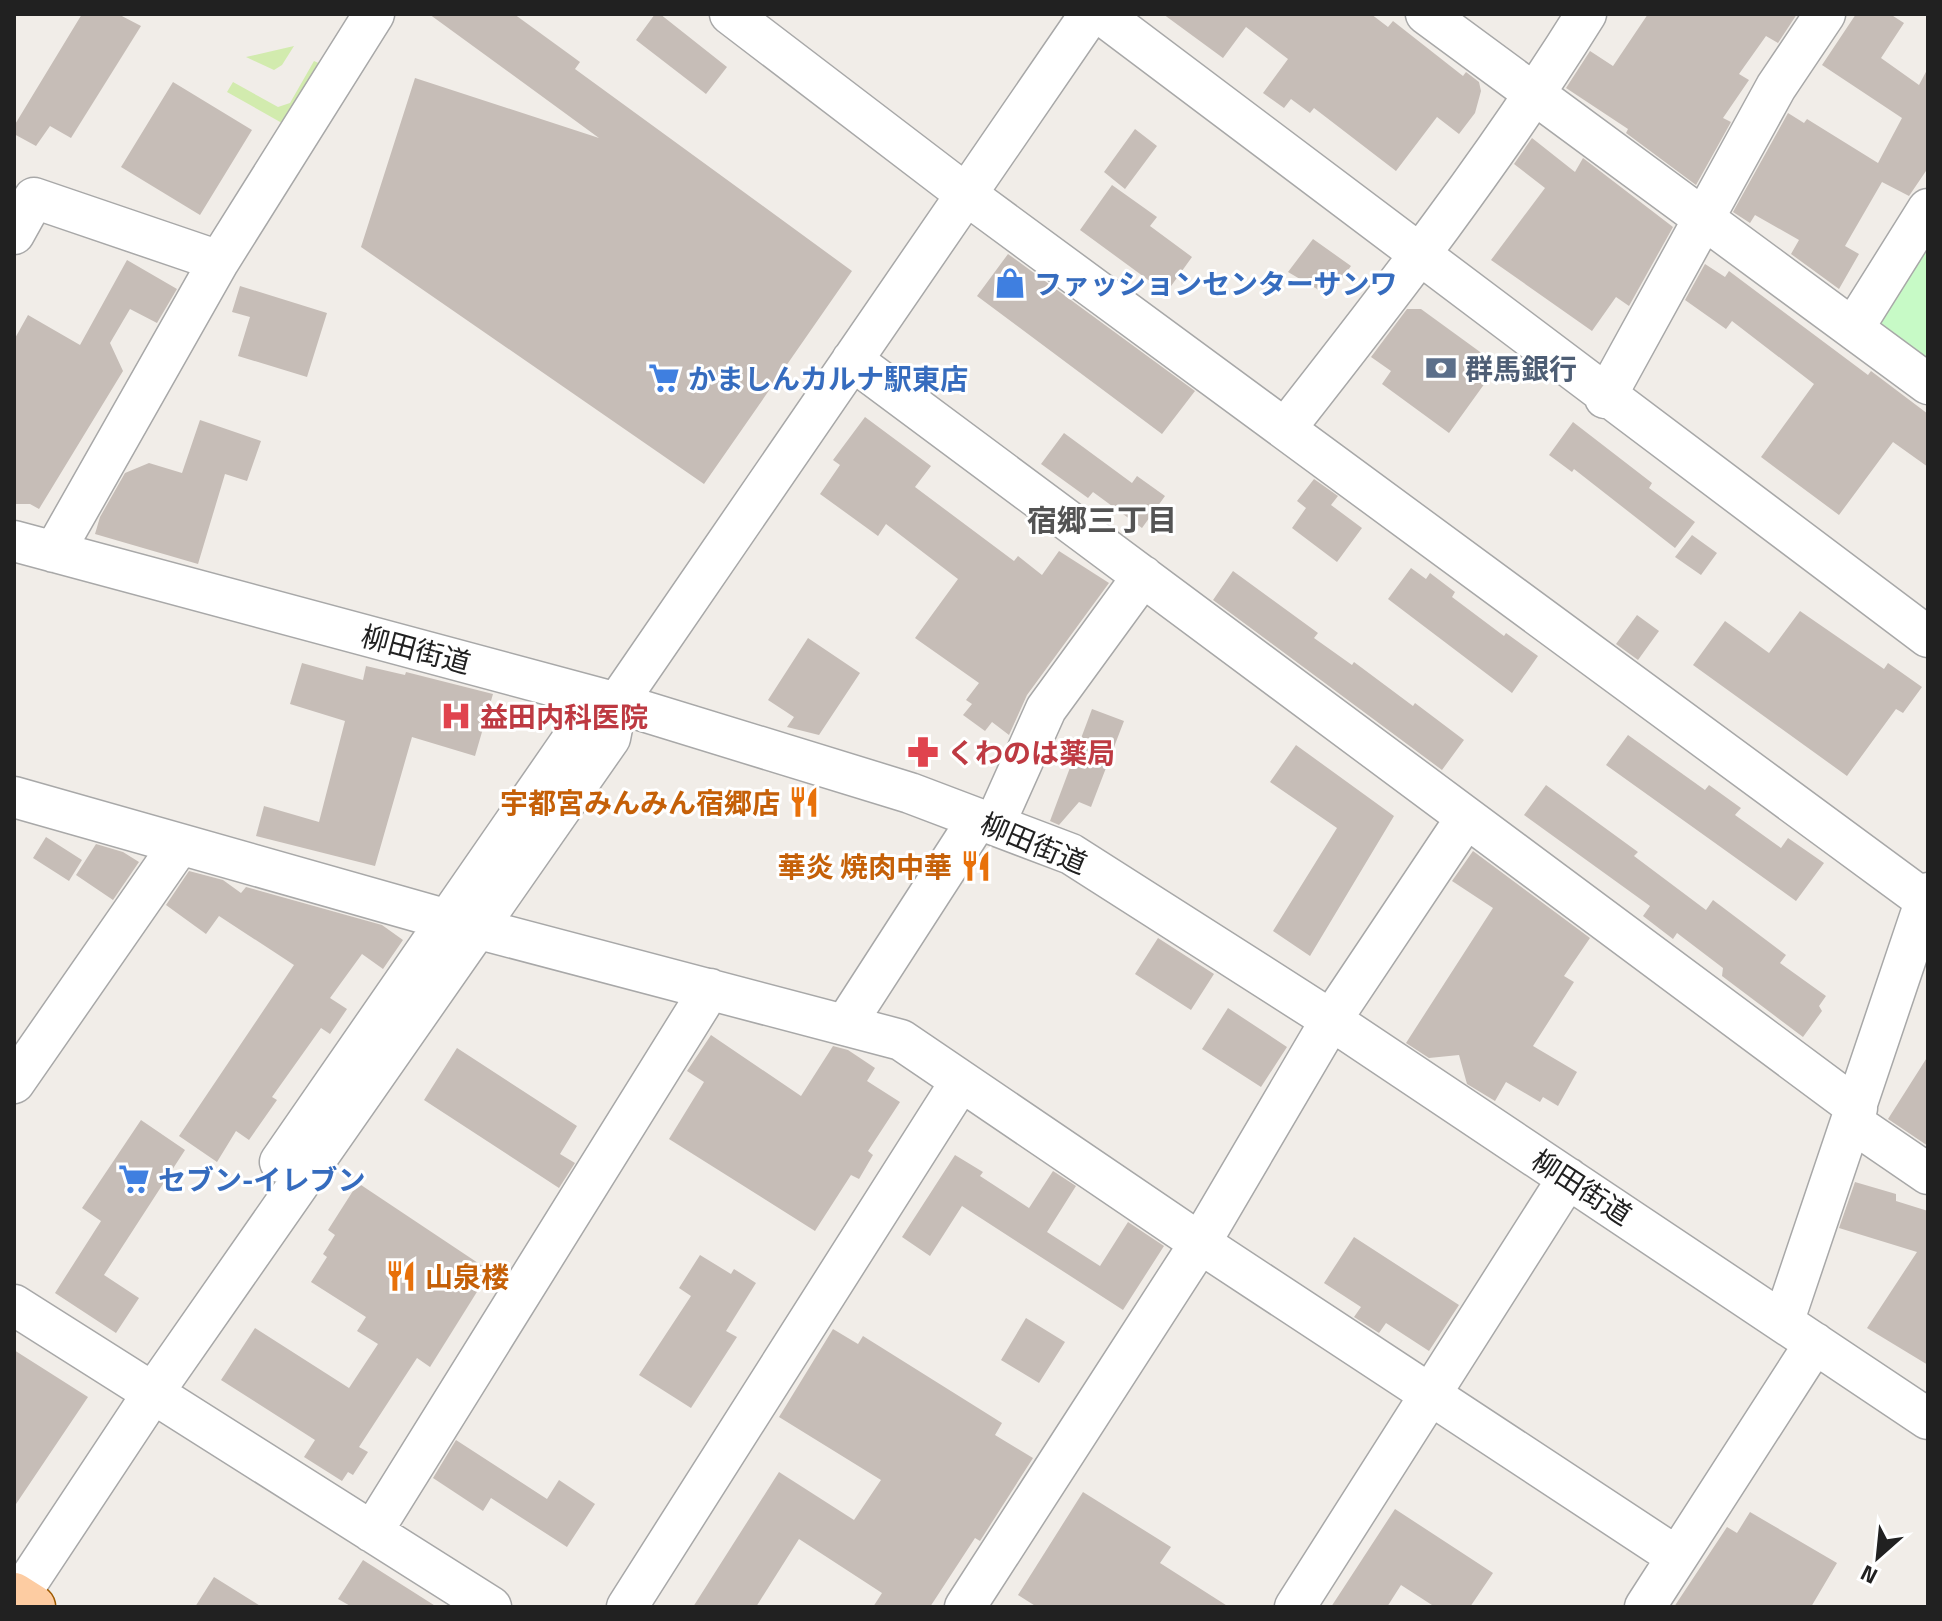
<svg xmlns="http://www.w3.org/2000/svg" width="1942" height="1621" font-family="'Titillium Web','Noto Sans JP',sans-serif">
<style>
.grass{fill:#d2ebae}
.park{fill:#c7fac6}
.building{fill:#c6bdb7}
.lines{fill:none;stroke-linecap:round;stroke-linejoin:round}
.minor-casing{stroke:#a8a8a8;stroke-width:43}
.major-casing{stroke:#9e5a00;stroke-width:47}
.minor{stroke:#fff;stroke-width:40}
.major{stroke:#fdcca2;stroke-width:44}
.labels{text-anchor:middle;dominant-baseline:central;stroke-width:6;stroke-linejoin:round;paint-order:stroke}
.shop-label{font-size:28px;font-weight:bold;fill:#366cbe;stroke:#fff;text-anchor:start}
.service-label{font-size:28px;font-weight:bold;fill:#4e5e75;stroke:#fff;text-anchor:start}
.street-label{font-size:28px;fill:#212121;stroke:#fff}
.health-label{font-size:28px;font-weight:bold;fill:#be3a42;stroke:#fff;text-anchor:start}
.food-label{font-size:28px;font-weight:bold;fill:#c56008;stroke:#fff;text-anchor:end}
.neighbourhood-label{font-size:30px;font-weight:bold;fill:#545454;stroke:#fff}
</style>
<rect width="100%" height="100%" fill="#f1ede8"/>
<path class="grass" d="M294,46l-12,19 -8,5 -28,-13z
M314,61l11,5 -36,61 -62,-35 6,-10 45,25 12,-4z"/>
<path class="park" d="M1928,221v149l-55,-42z"/>
<path class="building" d="M82,14h36l23,12 -70,112 -21,-12 -14,20 -22,-12v-8z
M429,14h85l66,48 -5,7 277,202 -148,213 -343,-237 54,-169 184,60z
M655,14h5l67,53 -21,27 -70,-54z
M1163,14h208l17,13 5,-6 70,55 3,-4 13,10 2,9 -6,22 -16,21 -22,-17 -41,54 -82,-63 -4,5 -19,-14 -7,9 -21,-15 25,-34 -42,-32 -23,31z
M1648,14h149l-19,29 -12,-7 -27,38 10,6 -26,38 8,4 -35,63 -70,-52 2,-4 -62,-41 24,-37 23,15z
M1856,14h34l14,9 -23,35 38,27 9,-17v100l-19,28 -27,-14 -37,64 14,8 -20,35 -48,-35 8,-14 -44,-25 -5,8 -17,-11 55,-99 16,10 3,-4 71,44 24,-45 -80,-53z
M173,82l79,48 -52,85 -79,-48z
M1135,129l22,17 -32,43 -21,-17z
M1532,138l43,34 8,-14 90,69 -44,79 -13,-9 -24,34 -101,-71 54,-72 -31,-24z
M1112,185l45,32 -7,9 42,31 -26,36 -86,-63z
M1313,239l38,27 -22,30 -41,-24z
M1008,254l187,137 -33,43 -185,-138z
M127,260l50,29 -20,34 -27,-14 -20,34 13,28 -84,138 -9,-5h-16v-164l14,-25 52,30z
M1705,264l20,13 4,-6 139,104 3,-4 57,43v53l-35,-25 -54,73 -78,-58 53,-73 -82,-63 -6,8 -41,-29z
M240,286l87,27 -20,64 -69,-21 12,-39 -18,-5z
M1407,309h14l77,56 -49,68 -67,-49 9,-13 -20,-14z
M865,417l66,49 -16,21 99,74 4,-5 24,19 17,-24 50,32 -82,112 -18,40 -17,-13 -7,9 -22,-16 9,-11 -6,-4 13,-17 -64,-45 43,-59 -72,-55 -8,12 -58,-42 20,-29 -7,-5z
M200,420l61,21 -14,40 -22,-7 -27,90 -103,-30 5,-17 25,-44 24,-10 33,10z
M1573,422l79,61 -3,5 46,34 -20,26 -101,-79 -2,3 -23,-17z
M1064,433l68,50 5,-7 28,20 -23,32 -49,-36 -5,6 -47,-34z
M1314,479l24,17 -7,9 31,23 -25,34 -45,-34 14,-20 -9,-7z
M1692,535l25,18 -16,22 -26,-18z
M1411,568l15,11 4,-6 25,19 -3,5 52,39 2,-3 32,23 -26,37 -124,-94z
M1233,571l85,62 -4,5 38,27 2,-3 59,44 2,-3 49,37 -22,30 -229,-170z
M1800,611l84,58 4,-6 34,24 -19,26 -7,-4 -49,67 -154,-111 32,-44 44,32z
M1637,615l22,16 -21,29 -22,-16z
M808,638l52,35 -41,62 -32,-8 7,-10 -26,-17z
M302,663l61,17 3,-14 39,9 1,-3 87,22 -18,62 -63,-19 -37,129 -119,-30 8,-30 55,16 26,-101 -55,-17z
M1092,709l32,12 -33,86 -12,-5 -20,23 -9,-4z
M1628,735l77,55 4,-5 32,23 -6,7 46,33 7,-10 36,25 -28,38 -190,-136z
M1296,745l98,71 -84,140 -37,-25 64,-103 -67,-46z
M1546,785l92,67 -4,4 72,54 7,-10 73,55 -6,8 46,33 -7,10 3,5 -19,26 -81,-61 1,-8 -46,-35 -4,6 -30,-23 7,-10 -126,-91z
M46,837l36,23 -13,21 -36,-23z
M96,844l27,8 16,10 -26,38 -37,-25z
M1473,851l117,87 -26,38 10,6 -41,64 44,26 -19,34 -15,-9 -3,5 -34,-20 -11,19 -28,-17 -8,-29 -30,3 -23,-15 87,-135 -41,-27z
M189,871l34,9 18,13 5,-6 136,38 21,15 -20,29 -21,-15 -32,44 17,11 -17,25 -9,-6 -49,69 5,3 -28,40 -13,-9 -19,31 -38,-26 115,-171 -75,-49 -13,18 -40,-29z
M1158,938l56,36 -23,36 -56,-36z
M1228,1008l59,39 -26,40 -59,-38z
M711,1035l90,61 32,-50 15,4 27,18 -8,13 33,21 -32,49 5,4 -14,24 -8,-4 -36,56 -146,-92 35,-57 -17,-11z
M457,1048l120,78 -17,28 15,9 -16,25 -135,-88z
M1928,1056v90l-40,-27z
M141,1120l44,30 -81,125 35,23 -23,35 -61,-40 46,-72 -19,-13z
M955,1155l28,17 -3,4 49,32 24,-37 23,15 -29,46 53,34 28,-44 36,24 -41,64 -161,-104 -32,50 -28,-19z
M1855,1182l41,12v7l32,10v154l-61,-37 50,-76 -78,-24z
M358,1183l132,88 -60,96 -13,-9 -58,89 9,5 -15,23 -5,-3 -6,9 -38,-24 11,-17 -94,-60 34,-52 94,60 29,-44 -21,-13 9,-14 -55,-35 16,-25 -4,-3 12,-19 -7,-5z
M1354,1237l105,68 -30,46 -43,-28 -7,10 -25,-16 7,-10 -37,-24z
M700,1255l31,19 3,-5 22,14 -30,48 11,6 -46,71 -52,-33 52,-79 -12,-8z
M1026,1318l39,24 -26,41 -38,-23z
M833,1329l25,15 5,-8 139,87 -7,12 38,23 -53,83 -5,-3 -45,69h-57l9,-14 -83,-54 -43,68h-63l86,-135 75,48 27,-40 -102,-63z
M14,1350l74,47 -74,110z
M456,1440l91,59 12,-19 36,24 -28,43 -76,-49 -8,13 -50,-33z
M1083,1492l88,55 -11,16 69,44h-192l-19,-12z
M1395,1509l98,64 -23,34h-35l-34,-22 -14,22h-56z
M1750,1512l87,51 -26,44h-137l53,-80 10,6z
M363,1560l74,47h-85l-14,-8z
M214,1577l48,30h-67z"/>
<g class="lines">
<defs>
<path id="minor" d="M730,14l237,181 959,706
M1101,14l827,623
M1426,14l502,370
M14,234l20,-36 185,63
M1854,327l74,-118
M852,360l1005,748
M1605,398l171,-311 49,-73
M1285,429c106,-135 210,-269 301,-415
M14,541l603,162 293,90 161,61 260,166 597,399
M54,552l165,-291 155,-247
M14,797l462,131 425,112 299,203 477,314
M995,823l51,-114 97,-133
M845,1025l133,-206
M14,1083l166,-239
M1852,1122l76,52
M280,1162l303,-438 34,-21
M14,1305l477,302
M1784,1320l144,-427
M372,1532l338,-543
M14,1603l139,-210 457,-655 7,-35 473,-689
M627,1607l334,-526
M965,1607l235,-364 131,-223 135,-202
M1295,1607l273,-429
M1645,1607l170,-264"/>
<path id="major" d="M14,1595l19,12"/>
</defs>
<use href="#minor" class="minor-casing"/>
<use href="#major" class="major-casing"/>
<use href="#minor" class="minor"/>
<use href="#major" class="major"/>
</g>
<defs>
<symbol id="shop-bare" viewBox="-9 -9 18 18"><path d="M-5-2.5h2.3a2.7 3.5 0 0 1 5.4 0H5L5.5 6h-11ZM-1.5-2.5h3a1.5 2.3 0 0 0-3 0Z" fill="#3f7fe0" stroke="#fff" stroke-width="2.5" paint-order="stroke"/></symbol>
<symbol id="bank-bare" viewBox="-9 -9 18 18"><path d="M-6-4H6V4H-6ZM0-2.3a2.3 2.3 0 1 0 0 4.6a2.3 2.3 0 1 0 0-4.6Z" fill="#5c6f8a" stroke="#fff" stroke-width="2.5" paint-order="stroke"/></symbol>
<symbol id="supermarket-bare" viewBox="-9 -9 18 18"><path d="M-6-5.5h2.5l.6 2H6L4.5 2H-2.5L-4.4-4H-6ZM-1.5 3.2a1.3 1.3 0 1 0 .1 0ZM3 3.2a1.3 1.3 0 1 0 .1 0Z" fill="#3f7fe0" stroke="#fff" stroke-width="2.5" paint-order="stroke"/></symbol>
<symbol id="hospital-bare" viewBox="-9 -9 18 18"><path d="M-5-5h3v3.5h4V-5h3V5h-3V1.5h-4V5h-3Z" fill="#e0444e" stroke="#fff" stroke-width="2.5" paint-order="stroke"/></symbol>
<symbol id="pharmacy-bare" viewBox="-9 -9 18 18"><path d="M-2-6h4v4h4v4h-4v4h-4v-4h-4v-4h4Z" fill="#e0444e" stroke="#fff" stroke-width="2.5" paint-order="stroke"/></symbol>
<symbol id="restaurant-bare" viewBox="-9 -9 18 18"><path d="M-5-6h1v4h1v-4h1v4h1v-4h1v5L-1.5 .5V6h-2V.5L-5-1ZM5-6V6H3V1.5H1.5Q1.5-4 5-6Z" fill="#e8710a" stroke="#fff" stroke-width="2.5" paint-order="stroke"/></symbol>
</defs>
<g fill-rule="evenodd">
<use href="#shop-bare" x="988" y="261" width="44" height="44"/>
<use href="#bank-bare" x="1419" y="346" width="44" height="44"/>
<use href="#supermarket-bare" x="642" y="356" width="44" height="44"/>
<use href="#hospital-bare" x="434" y="694" width="44" height="44"/>
<use href="#pharmacy-bare" x="901" y="730" width="44" height="44"/>
<use href="#restaurant-bare" x="782" y="780" width="44" height="44"/>
<use href="#restaurant-bare" x="954" y="844" width="44" height="44"/>
<use href="#supermarket-bare" x="112" y="1157" width="44" height="44"/>
<use href="#restaurant-bare" x="379" y="1254" width="44" height="44"/>
</g>
<g class="labels">
<g class="shop-label">
<text x="1034" y="283">ファッションセンターサンワ</text>
<text x="688" y="378">かましんカルナ駅東店</text>
<text x="158" y="1179">セブン-イレブン</text>
</g>
<g class="service-label">
<text x="1465" y="368">群馬銀行</text>
</g>
<g class="street-label">
<text transform="translate(416 649) rotate(15)">柳田街道</text>
<text transform="translate(1034 843) rotate(23)">柳田街道</text>
<text transform="translate(1582 1187) rotate(33)">柳田街道</text>
</g>
<g class="health-label">
<text x="480" y="716">益田内科医院</text>
<text x="947" y="752">くわのは薬局</text>
</g>
<g class="food-label">
<text x="780" y="802">宇都宮みんみん宿郷店</text>
<text x="952" y="866">華炎 焼肉中華</text>
<text x="425" y="1276" text-anchor="start">山泉楼</text>
</g>
<g class="neighbourhood-label">
<text x="1102" y="520">宿郷三丁目</text>
</g>
</g>
<rect width="1942" height="1621" fill="none" stroke="#212121" stroke-width="32"/>
<g transform="translate(1878 1557) rotate(207)" stroke="#ffffff" stroke-width="6" paint-order="stroke">
<path d="M0-6L14 30L0 20L-14 30Z" fill="#212121"/>
<text y="-12" font-size="22" font-weight="bold" text-anchor="middle" fill="#212121">N</text>
</g>
</svg>
